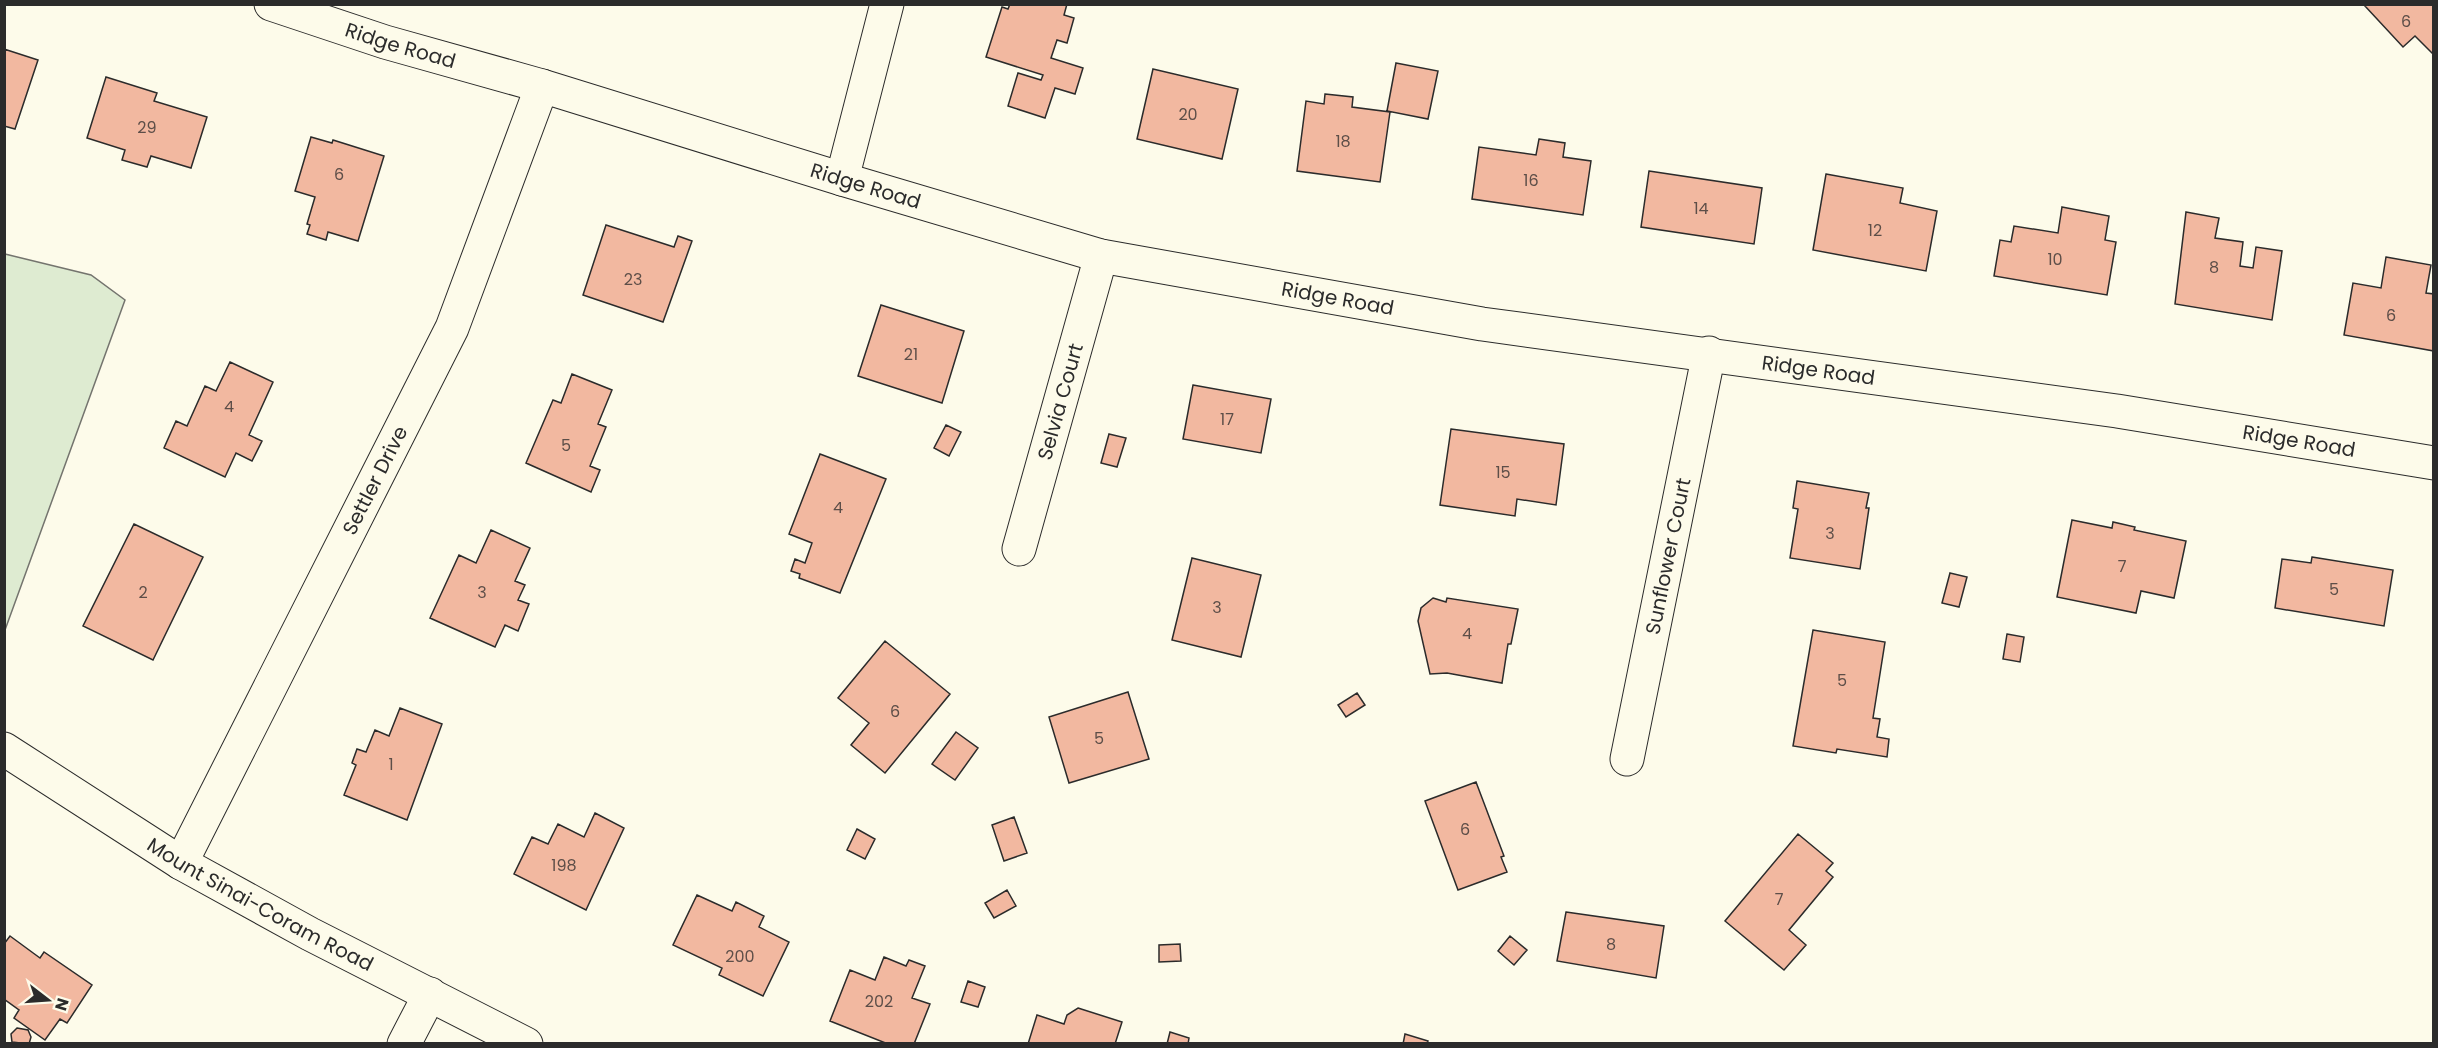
<svg xmlns="http://www.w3.org/2000/svg" width="2438" height="1048" font-family="Poppins,sans-serif">
<style>
.green{fill:#deebd1;stroke:#74746e;stroke-width:1.5}
.building{fill:#f2b8a0;stroke:#2b2b2b;stroke-width:1.5}
.lines{fill:none;stroke-linecap:round;stroke-linejoin:round}
.street-casing{stroke:#2b2b2b;stroke-width:35}
.secondary-casing{stroke:#2b2b2b;stroke-width:35}
.street{stroke:#fdfbea;stroke-width:33}
.secondary{stroke:#fdfbea;stroke-width:33}
.labels{text-anchor:middle;dominant-baseline:central;stroke-width:4.5;stroke-linejoin:round;paint-order:stroke}
.number-label{font-size:16px;fill:#5d4e48}
.street-label{font-size:20px;fill:#2b2b2b;stroke:#fdfbea}
</style>
<rect width="100%" height="100%" fill="#fdfbea"/>
<path class="green" d="M5,254l86,21 34,25 -120,330z"/>
<path class="building" d="M1010,4h57l-3,11 10,3 -7,25 -10,-3 -6,18 32,10 -8,26 -20,-6 -10,30 -37,-12 10,-33 23,7 2,-5 -57,-18 16,-50 6,2z
M2367,4h67v51l-19,-19 -12,11 -38,-41z
M4,49l34,11 -23,69 -11,-3z
M1396,63l42,8 -10,48 -41,-8z
M1153,69l85,20 -16,70 -85,-20z
M106,77l51,16 -3,8 53,16 -16,51 -40,-12 -4,11 -25,-7 3,-10 -38,-12z
M1325,94l28,3 -1,10 38,5 -10,70 -83,-11 9,-70 18,3z
M311,137l21,6 1,-3 51,16 -26,85 -30,-9 -2,8 -19,-6 3,-9 -3,-1 8,-27 -20,-6z
M1539,139l26,4 -2,14 28,4 -8,54 -111,-16 7,-52 57,8z
M1649,171l113,17 -8,56 -113,-17z
M1826,174l77,14 -3,15 37,8 -11,60 -113,-21z
M2062,207l47,9 -4,24 11,2 -9,53 -113,-19 6,-36 11,2 3,-16 44,7z
M2186,212l33,6 -4,20 28,4 -3,24 13,2 3,-21 26,4 -10,69 -97,-16z
M606,225l68,22 4,-11 14,5 -29,81 -80,-27z
M2386,257l45,8 -5,28 8,1v57l-90,-16 9,-52 28,5z
M881,305l83,26 -22,72 -84,-27z
M230,362l43,20 -24,53 13,6 -10,20 -16,-8 -11,24 -61,-29 12,-27 11,5 18,-40 11,5z
M572,374l40,16 -14,34 8,3 -16,39 10,4 -9,22 -65,-29 27,-63 8,3z
M1193,385l78,14 -10,54 -78,-14z
M946,425l15,7 -12,24 -15,-8z
M1451,429l113,15 -8,61 -39,-6 -2,17 -75,-11z
M1109,434l17,4 -9,29 -16,-4z
M820,454l66,25 -46,114 -41,-15 1,-4 -9,-3 4,-12 10,4 7,-20 -23,-9z
M1797,481l72,12 -3,15h3l-9,61 -70,-11 8,-49 -5,-1z
M2072,520l40,8 1,-6 22,5 -1,3 52,11 -12,57 -33,-7 -5,22 -79,-16z
M134,524l69,33 -50,103 -70,-34z
M491,530l39,18 -15,33 10,4 -7,15 11,4 -11,27 -13,-6 -10,22 -65,-29 29,-63 17,8z
M2312,557l81,13 -9,56 -109,-18 7,-49 29,4z
M1192,558l69,17 -20,82 -69,-17z
M1950,573l17,4 -8,30 -17,-4z
M1433,598l13,4 1,-4 71,11 -7,35h-3l-6,39 -55,-10 -17,1 -12,-53 3,-13z
M1813,630l72,12 -12,76 7,1 -3,18 12,2 -2,18 -50,-8 -1,4 -43,-7z
M2007,634l17,3 -4,25 -17,-3z
M885,641l65,53 -65,79 -34,-28 18,-22 -31,-25z
M1128,692l21,67 -80,24 -20,-66z
M1357,693l8,12 -19,12 -8,-12z
M400,708l42,16 -35,96 -63,-25 12,-30 -4,-2 5,-14 9,3 9,-22 14,6z
M956,732l22,16 -23,32 -23,-16z
M1476,782l28,74 -3,1 6,15 -49,18 -33,-89z
M595,813l29,15 -38,82 -72,-36 18,-37 16,7 10,-20 26,13z
M1014,817l13,36 -23,8 -12,-36z
M857,829l18,10 -10,20 -18,-9z
M1798,834l35,29 -7,8 7,6 -44,53 17,15 -22,25 -59,-49z
M1007,890l9,16 -22,12 -9,-15z
M697,895l35,16 4,-9 28,14 -5,11 30,15 -26,54 -44,-21 3,-7 -49,-23z
M1566,912l98,14 -8,52 -99,-17z
M10,936l30,22 4,-6 48,33 -25,38 -7,-4 -15,21 -31,-22 5,-8 -15,-11v-55z
M1510,936l17,14 -13,15 -16,-14z
M1180,944l1,17 -22,1v-17z
M884,957l22,9 3,-6 16,6 -13,32 18,6 -16,40h-26l-58,-23 20,-51 25,10z
M968,981l17,6 -7,20 -17,-5z
M1078,1008l44,14 -7,22h-87l9,-29 27,9 3,-9z
M17,1028l11,2 3,7 -2,7 -17,-2 -1,-8z
M1170,1032l19,6 -1,6h-21z
M1405,1034l23,7 -1,3h-24z"/>
<g class="lines">
<defs>
<g id="street">
<path id="s1" d="M271,4l114,38 157,44 300,93 259,77 381,68 635,87 317,52"/>
<path d="M842,179l45,-175"/>
<path id="s2" d="M1019,549l82,-293"/>
<path id="s3" d="M1627,759l82,-406"/>
<path id="s4" d="M181,863l271,-535 90,-242"/>
<path d="M404,1044l26,-50"/>
</g>
<g id="secondary">
<path id="s5" d="M4,749l177,114 129,71 216,110"/>
</g>
</defs>
<use href="#street" class="street-casing"/>
<use href="#secondary" class="secondary-casing"/>
<use href="#street" class="street"/>
<use href="#secondary" class="secondary"/>
</g>
<g class="labels">
<g class="number-label">
<text x="2406" y="21">6</text>
<text x="1188" y="114">20</text>
<text x="147" y="127">29</text>
<text x="1343" y="141">18</text>
<text x="339" y="174">6</text>
<text x="1531" y="180">16</text>
<text x="1701" y="208">14</text>
<text x="1875" y="230">12</text>
<text x="2055" y="259">10</text>
<text x="2214" y="267">8</text>
<text x="633" y="279">23</text>
<text x="2391" y="315">6</text>
<text x="911" y="354">21</text>
<text x="229" y="406">4</text>
<text x="1227" y="419">17</text>
<text x="566" y="445">5</text>
<text x="1503" y="472">15</text>
<text x="838" y="507">4</text>
<text x="1830" y="533">3</text>
<text x="2122" y="566">7</text>
<text x="2334" y="589">5</text>
<text x="143" y="592">2</text>
<text x="482" y="592">3</text>
<text x="1217" y="607">3</text>
<text x="1467" y="633">4</text>
<text x="1842" y="680">5</text>
<text x="895" y="711">6</text>
<text x="1099" y="738">5</text>
<text x="391" y="764">1</text>
<text x="1465" y="829">6</text>
<text x="564" y="865">198</text>
<text x="1779" y="899">7</text>
<text x="1611" y="944">8</text>
<text x="740" y="956">200</text>
<text x="879" y="1001">202</text>
</g>
<g class="street-label">
<text stroke="none"><textPath href="#s1" startOffset="136">Ridge Road</textPath></text>
<text stroke="none"><textPath href="#s1" startOffset="622">Ridge Road</textPath></text>
<text stroke="none"><textPath href="#s1" startOffset="1108">Ridge Road</textPath></text>
<text stroke="none"><textPath href="#s1" startOffset="1594">Ridge Road</textPath></text>
<text stroke="none"><textPath href="#s2" startOffset="153">Selvia Court</textPath></text>
<text stroke="none"><textPath href="#s1" startOffset="2080">Ridge Road</textPath></text>
<text stroke="none"><textPath href="#s4" startOffset="429">Settler Drive</textPath></text>
<text stroke="none"><textPath href="#s3" startOffset="207">Sunflower Court</textPath></text>
<text stroke="none"><textPath href="#s5" startOffset="300">Mount Sinai-Coram Road</textPath></text>
</g>
</g>
<rect width="2438" height="1048" fill="none" stroke="#2b2b2b" stroke-width="12"/>
<g transform="translate(48 1000) rotate(107)" stroke="#fdfbea" stroke-width="4.5" paint-order="stroke">
<path d="M0-4.5L10 22L0 15L-10 22Z" fill="#2b2b2b"/>
<text y="-9" font-size="16" font-weight="bold" text-anchor="middle" fill="#2b2b2b">N</text>
</g>
</svg>
